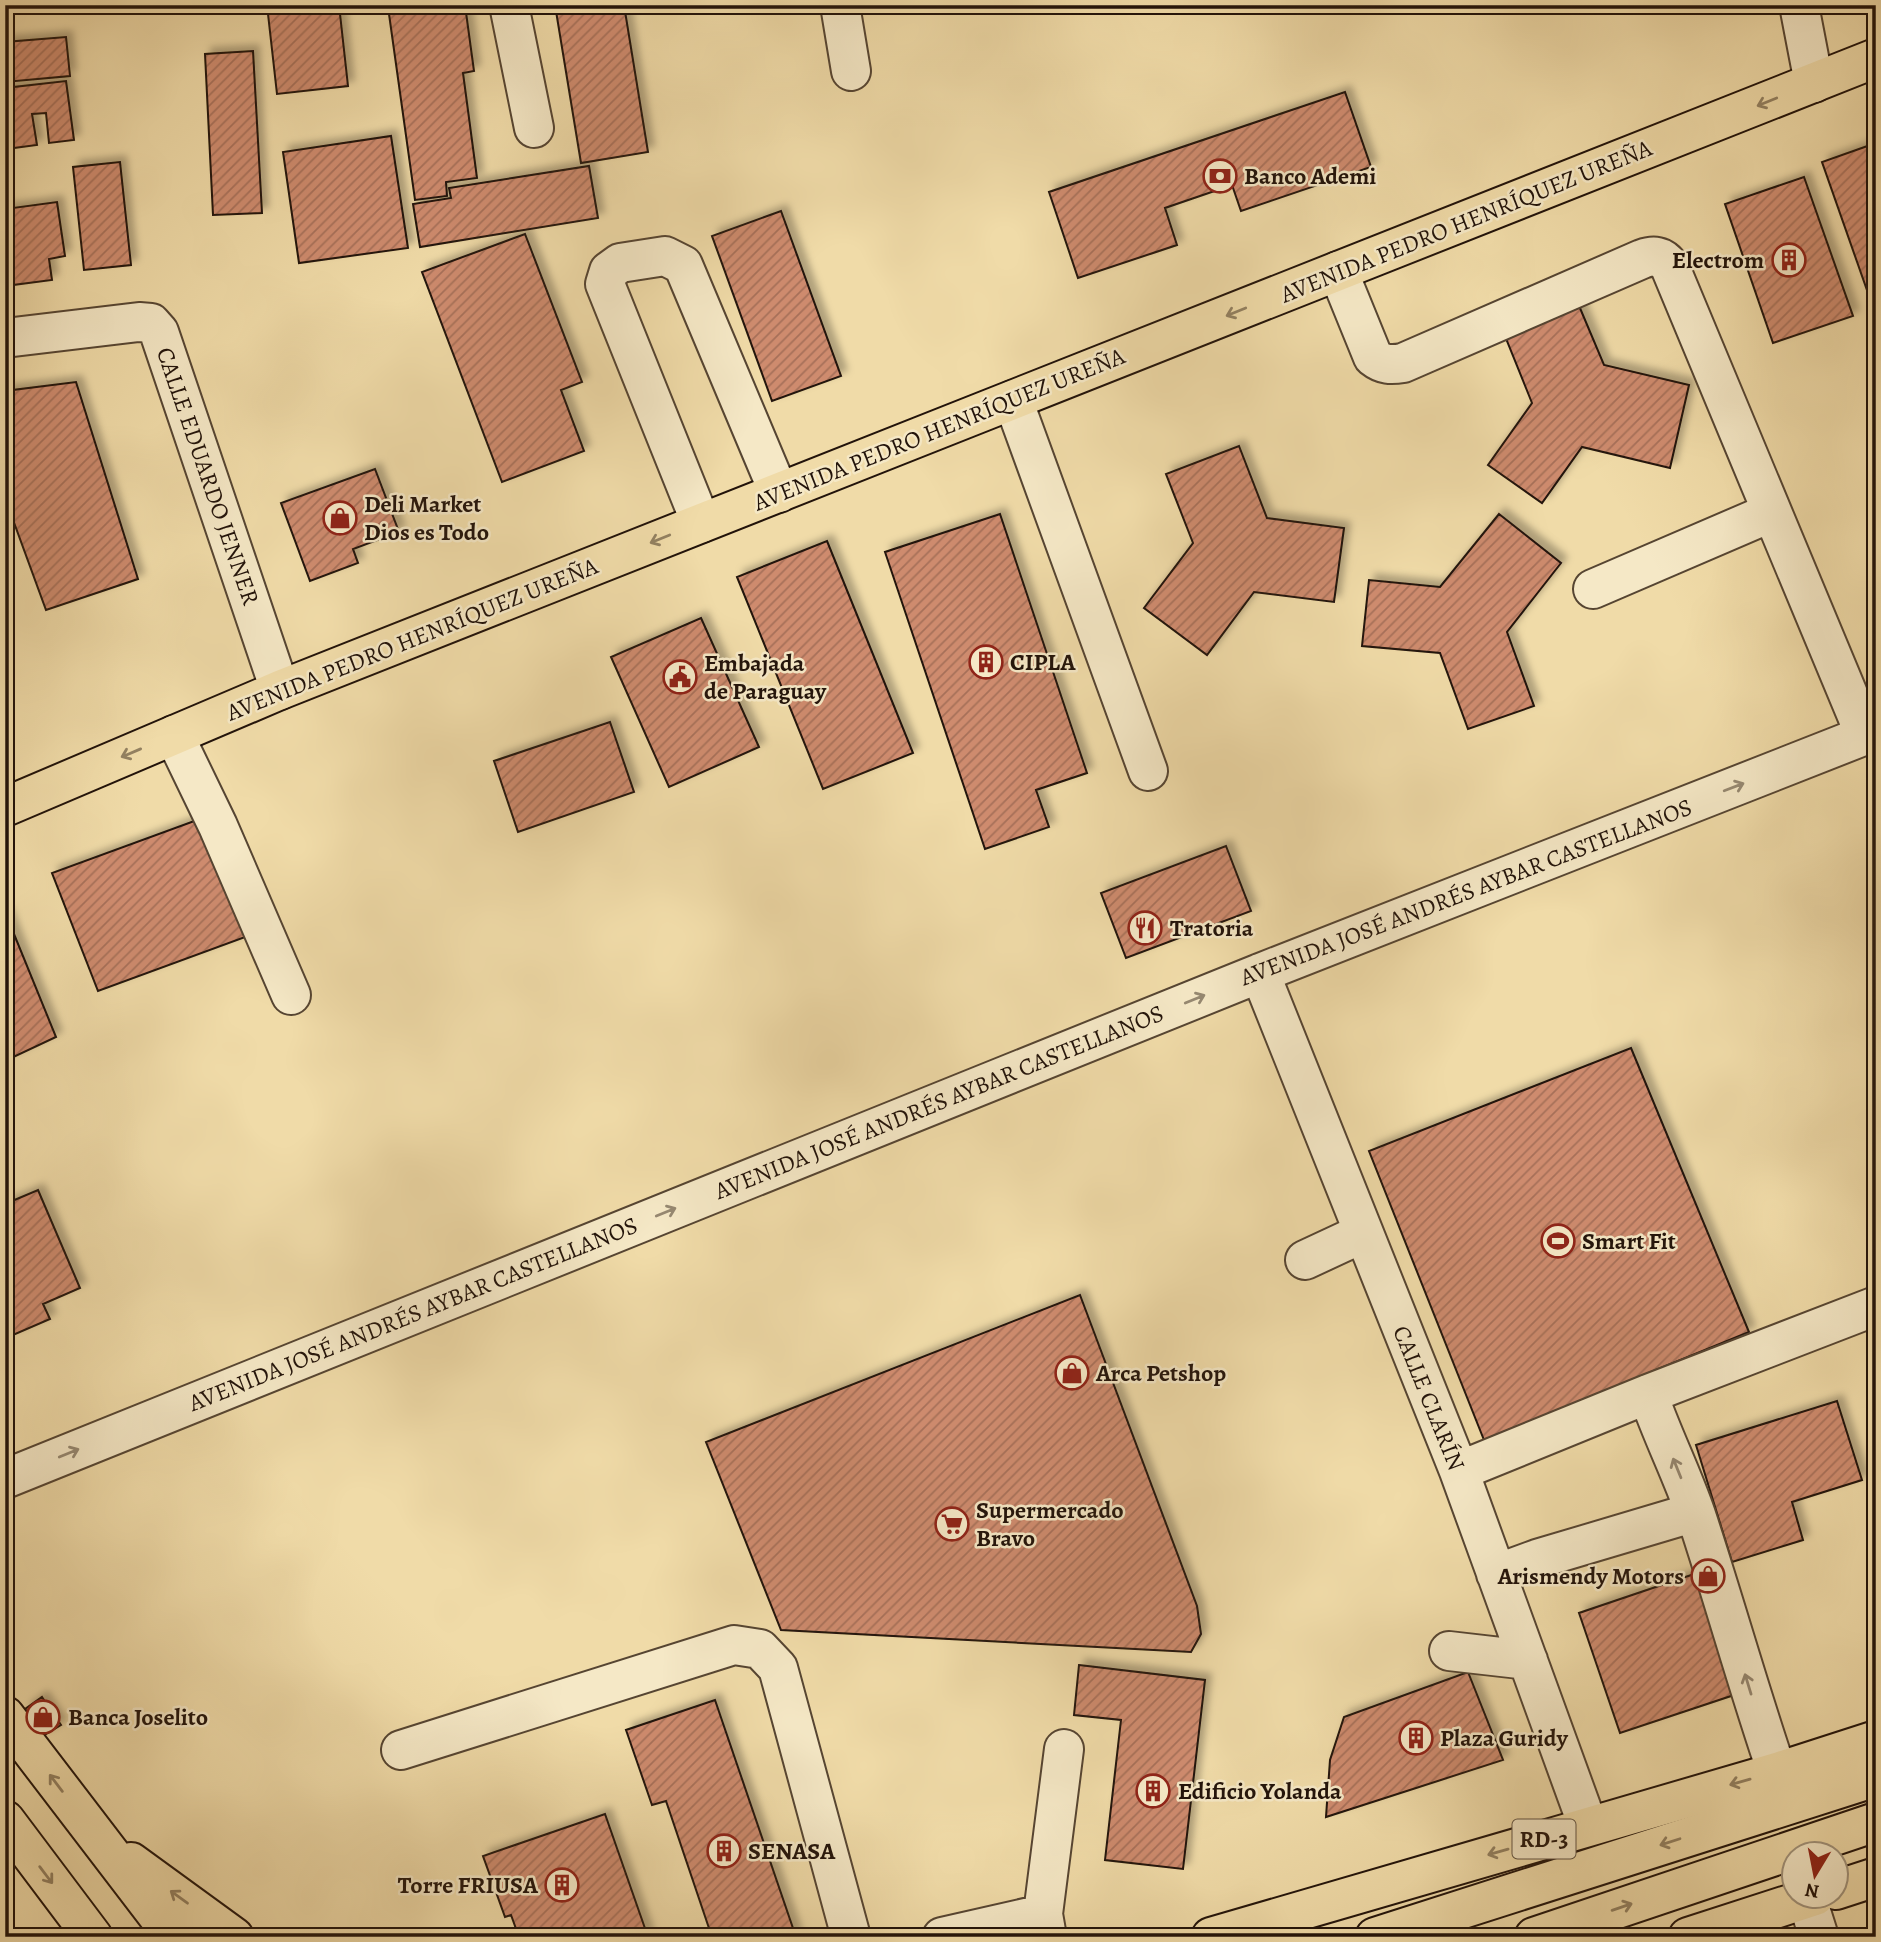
<svg xmlns="http://www.w3.org/2000/svg" width="1881" height="1942" font-family="Alegreya,serif">
<style>
.building{fill:url(#building-hatch);stroke:#22130a;stroke-width:2;filter:url(#shadow)}
.lines{fill:none;stroke-linecap:round;stroke-linejoin:round}
.minor-casing{stroke:#564532;stroke-width:42}
.major-casing{stroke:#22130a;stroke-width:42}
.highway-casing{stroke:#22130a;stroke-width:42}
.minor{stroke:#f5e8c6;stroke-width:38}
.major{stroke:#f0dba8;stroke-width:38}
.highway{stroke:#f0dba8;stroke-width:38}
.oneway{stroke:#938161}
.oneway2{stroke:#968871}
.labels{text-anchor:middle;dominant-baseline:central;stroke-width:5;stroke-linejoin:round;paint-order:stroke}
.shield{fill:#f5e8c6;stroke:#615342;stroke-width:2}
.shield-label{font-size:23px;font-weight:bold;fill:#22130a}
.poi-label{font-size:24px;font-weight:bold;fill:#22130a;stroke:#f5e8c6;text-anchor:start}
.street-label{font-size:24px;fill:#22130a;stroke:#f5e8c6}
</style>
<defs>
<pattern id="building-hatch" width="6" height="6" patternUnits="userSpaceOnUse" patternTransform="scale(1.75)"><rect width="6" height="6" fill="#ce8b6e"/><path d="M-1 1l2-2M0 6l6-6M5 7l2-2" fill="none" stroke="#a77059"/></pattern>
<filter id="shadow"><feDropShadow dx="6" dy="-6" stdDeviation="3.5" flood-color="#0004"/></filter>
</defs>
<rect width="100%" height="100%" fill="#f0dba8"/>
<filter id="stains"><feTurbulence type="fractalNoise" baseFrequency=".00286" numOctaves="4"/><feColorMatrix values="0 0 0 0 .2 0 0 0 0 .09 0 0 0 0 .02 0 0 0 .5 -.17"/></filter>
<radialGradient id="worn" r=".72"><stop offset=".6" stop-color="#630" stop-opacity="0"/><stop offset="1" stop-color="#630" stop-opacity=".3"/></radialGradient>
<path class="building" d="M267,5h72l9,81 -71,8z
M448,5h17l9,66 -11,2 14,105 -31,4 1,14 -32,4 -26,-186z
M555,5h69l24,147 -67,11z
M66,37l4,39 -65,6v-40z
M253,51l9,162 -49,2 -8,-161z
M66,81l8,59 -25,3 -3,-30 -14,1 5,31 -31,4 -1,-61z
M1345,92l26,75 -130,44 -9,-26 -67,23 12,37 -99,33 -29,-86z
M391,136l17,112 -109,15 -16,-111z
M1876,143v170h-1l-53,-151z
M120,162l11,103 -47,5 -11,-103z
M589,166l9,52 -178,29 -7,-43 38,-6 -2,-10z
M1804,177l49,139 -80,27 -48,-139z
M57,202l8,54 -16,3 3,21 -47,6v-77z
M781,211l60,165 -69,25 -60,-165z
M525,234l57,148 -21,8 23,61 -82,31 -80,-210z
M1577,301l27,64 85,20 -19,83 -88,-21 -40,56 -54,-38 44,-62 -29,-72z
M76,382l62,197 -92,31 -41,-112v-107z
M1239,446l28,72 77,10 -10,74 -80,-10 -47,63 -63,-47 49,-65 -27,-69z
M375,469l24,63 -46,17 5,14 -48,18 -29,-78z
M1000,514l87,259 -51,17 13,37 -64,22 -100,-297z
M1499,514l62,49 -54,69 27,74 -66,23 -28,-76 -78,-7 7,-66 71,7z
M827,541l86,212 -90,36 -86,-212z
M701,618l58,129 -90,40 -58,-130z
M610,722l24,70 -116,40 -24,-71z
M197,820l51,116 -150,55 -46,-118z
M1226,846l25,65 -125,47 -25,-65z
M5,912l51,125 -51,24z
M1631,1048l118,284 -265,108 -115,-289z
M38,1190l42,98 -37,16 7,15 -37,16 -8,-14v-117z
M1080,1295l117,311 4,28 -10,18 -410,-22 -75,-188z
M1837,1401l25,79 -70,22 11,38 -71,22 -36,-117z
M1697,1573l40,121 -117,39 -41,-120z
M1079,1665l126,15 -22,189 -78,-9 16,-140 -47,-5z
M1468,1672l35,88 -177,57 4,-57 14,-43z
M42,1697l19,28 -18,11 -18,-27z
M715,1700l81,237h-84l-46,-136 -14,4 -26,-75z
M605,1814l43,123h-129l-8,-22 -6,2 -22,-61z"/>
<g class="lines">
<defs>
<path id="minor" d="M509,5l25,123
M840,5l11,66
M1799,5l15,78
M1338,271l35,86c10,8 18,8 30,6l239,-104c11,-4 21,-4 28,8l195,468
M5,338l134,-16 12,1 8,9 121,358
M1013,400l135,371
M701,523l-96,-239 4,-13 11,-8 45,-7 18,9 96,228
M1593,589l179,-77
M174,735l44,91 73,169
M1260,973l199,498 129,355
M1305,1260l58,-27
M1648,1394c14,41 34,80 48,121 28,85 52,172 81,257
M1459,1471l189,-77 228,-88
M5,1479l1255,-506 616,-242
M1496,1574l41,-15 158,-47
M1449,1651l79,9
M401,1750l333,-105 26,4 18,19 73,269
M1807,1899l12,38
M942,1937l101,-23
M1047,1937l-4,-23 21,-165"/>
<path id="major" d="M5,807l275,-117 1596,-632
M5,1716l169,221
M5,1820l88,117
M131,1862l103,75
M1836,1890l40,-13
M1211,1937l566,-165 99,-32
M1688,1937l127,-41"/>
<path id="highway" d="M1375,1937l501,-160
M1534,1937l342,-115"/>
</defs>
<use href="#minor" class="minor-casing"/>
<use href="#major" class="major-casing"/>
<use href="#highway" class="highway-casing"/>
<use href="#minor" class="minor"/>
<use href="#major" class="major"/>
<use href="#highway" class="highway"/>
</g>
<defs><path id="oneway-shaft" d="M-6 0H5M1.5-3L5.5 0L1.5 3" fill="none" stroke-width="1.6" stroke-linecap="round" stroke-linejoin="round" transform="scale(1.75)"/></defs>
<g class="oneway">
<use href="#oneway-shaft" transform="translate(1767 102) rotate(158)"/>
<use href="#oneway-shaft" transform="translate(1236 312) rotate(158)"/>
<use href="#oneway-shaft" transform="translate(660 539) rotate(158)"/>
<use href="#oneway-shaft" transform="translate(131 753) rotate(157)"/>
<use href="#oneway-shaft" transform="translate(1740 1782) rotate(164)"/>
<use href="#oneway-shaft" transform="translate(56 1783) rotate(-127)"/>
<use href="#oneway-shaft" transform="translate(1670 1842) rotate(162)"/>
<use href="#oneway-shaft" transform="translate(1498 1852) rotate(164)"/>
<use href="#oneway-shaft" transform="translate(46 1875) rotate(53)"/>
<use href="#oneway-shaft" transform="translate(179 1897) rotate(-144)"/>
<use href="#oneway-shaft" transform="translate(1622 1907) rotate(-19)"/>
</g>
<g class="oneway2">
<use href="#oneway-shaft" transform="translate(1734 787) rotate(-21)"/>
<use href="#oneway-shaft" transform="translate(1195 999) rotate(-22)"/>
<use href="#oneway-shaft" transform="translate(666 1212) rotate(-22)"/>
<use href="#oneway-shaft" transform="translate(69 1453) rotate(-22)"/>
<use href="#oneway-shaft" transform="translate(1677 1468) rotate(-112)"/>
<use href="#oneway-shaft" transform="translate(1748 1684) rotate(-107)"/>
</g>
<defs>
<symbol id="bank-ring" viewBox="-11 -11 22 22"><circle r="9.5" fill="#f5e8c6" stroke="#8f2418" stroke-width="1.5"/><path d="M-6-4H6V4H-6ZM0-2.3a2.3 2.3 0 1 0 0 4.6a2.3 2.3 0 1 0 0-4.6Z" fill="#8f2418"/></symbol>
<symbol id="building-ring" viewBox="-11 -11 22 22"><circle r="9.5" fill="#f5e8c6" stroke="#8f2418" stroke-width="1.5"/><path d="M-4-6H4V6H1V3H-1V6H-4ZM-2.5-4.3h1.7v1.8h-1.7ZM.8-4.3h1.7v1.8H.8ZM-2.5-1h1.7V.8h-1.7ZM.8-1h1.7V.8H.8Z" fill="#8f2418"/></symbol>
<symbol id="shop-ring" viewBox="-11 -11 22 22"><circle r="9.5" fill="#f5e8c6" stroke="#8f2418" stroke-width="1.5"/><path d="M-5-2.5h2.3a2.7 3.5 0 0 1 5.4 0H5L5.5 6h-11ZM-1.5-2.5h3a1.5 2.3 0 0 0-3 0Z" fill="#8f2418"/></symbol>
<symbol id="civic-ring" viewBox="-11 -11 22 22"><circle r="9.5" fill="#f5e8c6" stroke="#8f2418" stroke-width="1.5"/><path d="M-.6-6.5H3V-4.5H.6V-3L4-1V1h2V6H-6V1h2V-1L-.6-3ZM-1.2 2.5V6h2.4V2.5Z" fill="#8f2418"/></symbol>
<symbol id="restaurant-ring" viewBox="-11 -11 22 22"><circle r="9.5" fill="#f5e8c6" stroke="#8f2418" stroke-width="1.5"/><path d="M-5-6h1v4h1v-4h1v4h1v-4h1v5L-1.5 .5V6h-2V.5L-5-1ZM5-6V6H3V1.5H1.5Q1.5-4 5-6Z" fill="#8f2418"/></symbol>
<symbol id="stadium-ring" viewBox="-11 -11 22 22"><circle r="9.5" fill="#f5e8c6" stroke="#8f2418" stroke-width="1.5"/><path d="M0-5a6.5 5 0 1 0 0 10a6.5 5 0 1 0 0-10ZM-3.5-1.8h7v3.6h-7Z" fill="#8f2418"/></symbol>
<symbol id="supermarket-ring" viewBox="-11 -11 22 22"><circle r="9.5" fill="#f5e8c6" stroke="#8f2418" stroke-width="1.5"/><path d="M-6-5.5h2.5l.6 2H6L4.5 2H-2.5L-4.4-4H-6ZM-1.5 3.2a1.3 1.3 0 1 0 .1 0ZM3 3.2a1.3 1.3 0 1 0 .1 0Z" fill="#8f2418"/></symbol>
</defs>
<g fill-rule="evenodd">
<use href="#bank-ring" x="1201" y="157" width="38" height="38"/>
<use href="#building-ring" x="1770" y="241" width="38" height="38"/>
<use href="#shop-ring" x="321" y="499" width="38" height="38"/>
<use href="#building-ring" x="967" y="643" width="38" height="38"/>
<use href="#civic-ring" x="661" y="658" width="38" height="38"/>
<use href="#restaurant-ring" x="1126" y="909" width="38" height="38"/>
<use href="#stadium-ring" x="1539" y="1222" width="38" height="38"/>
<use href="#shop-ring" x="1053" y="1354" width="38" height="38"/>
<use href="#supermarket-ring" x="933" y="1505" width="38" height="38"/>
<use href="#shop-ring" x="1689" y="1557" width="38" height="38"/>
<use href="#shop-ring" x="24" y="1698" width="38" height="38"/>
<use href="#building-ring" x="1397" y="1719" width="38" height="38"/>
<use href="#building-ring" x="1134" y="1772" width="38" height="38"/>
<use href="#building-ring" x="705" y="1832" width="38" height="38"/>
<use href="#building-ring" x="543" y="1866" width="38" height="38"/>
</g>
<g class="labels">
<rect class="shield" x="1512.5" y="1819.5" width="63" height="39" rx="5"/>
<g class="shield-label">
<text x="1544" y="1839">RD-3</text>
</g>
<g class="poi-label">
<text x="1244" y="176">Banco Ademi</text>
<text x="1764" y="260" text-anchor="end">Electrom</text>
<text x="364" y="504">Deli Market<tspan x="364" dy="28">Dios es Todo</tspan></text>
<text x="1010" y="662">CIPLA</text>
<text x="704" y="663">Embajada<tspan x="704" dy="28">de Paraguay</tspan></text>
<text x="1170" y="928">Tratoria</text>
<text x="1582" y="1241">Smart Fit</text>
<text x="1096" y="1373">Arca Petshop</text>
<text x="976" y="1510">Supermercado<tspan x="976" dy="28">Bravo</tspan></text>
<text x="1684" y="1576" text-anchor="end">Arismendy Motors</text>
<text x="68" y="1717">Banca Joselito</text>
<text x="1440" y="1738">Plaza Guridy</text>
<text x="1178" y="1791">Edificio Yolanda</text>
<text x="748" y="1851">SENASA</text>
<text x="538" y="1885" text-anchor="end">Torre FRIUSA</text>
</g>
<g class="street-label">
<text transform="translate(1466 221) rotate(-22)">AVENIDA PEDRO HENRÍQUEZ UREÑA</text>
<text transform="translate(939 429) rotate(-22)">AVENIDA PEDRO HENRÍQUEZ UREÑA</text>
<text transform="translate(208 476) rotate(71)">CALLE EDUARDO JENNER</text>
<text transform="translate(412 639) rotate(-22)">AVENIDA PEDRO HENRÍQUEZ UREÑA</text>
<text transform="translate(1466 892) rotate(-21)">AVENIDA JOSÉ ANDRÉS AYBAR CASTELLANOS</text>
<text transform="translate(939 1102) rotate(-22)">AVENIDA JOSÉ ANDRÉS AYBAR CASTELLANOS</text>
<text transform="translate(413 1314) rotate(-22)">AVENIDA JOSÉ ANDRÉS AYBAR CASTELLANOS</text>
<text transform="translate(1429 1398) rotate(68)">CALLE CLARÍN</text>
</g>
</g>
<rect width="1881" height="1942" fill="none" stroke="#f0dba8" stroke-width="28"/>
<rect x="7" y="7" width="1867" height="1928" fill="none" stroke="#22130a" stroke-width="3.5"/>
<rect x="14" y="14" width="1853" height="1914" fill="none" stroke="#22130a" stroke-width="2"/>
<g transform="translate(1815 1875) rotate(190)"><circle r="33" fill="#f5e8c6" stroke="#a1937b" stroke-width="2"/>
<path d="M0-5L12 26L0 18L-12 26Z" fill="#8f2418"/>
<text y="-10" font-size="19" font-weight="bold" text-anchor="middle" fill="#22130a">N</text>
</g>
<rect width="100%" height="100%" filter="url(#stains)"/>
<rect width="100%" height="100%" fill="url(#worn)"/>
</svg>
